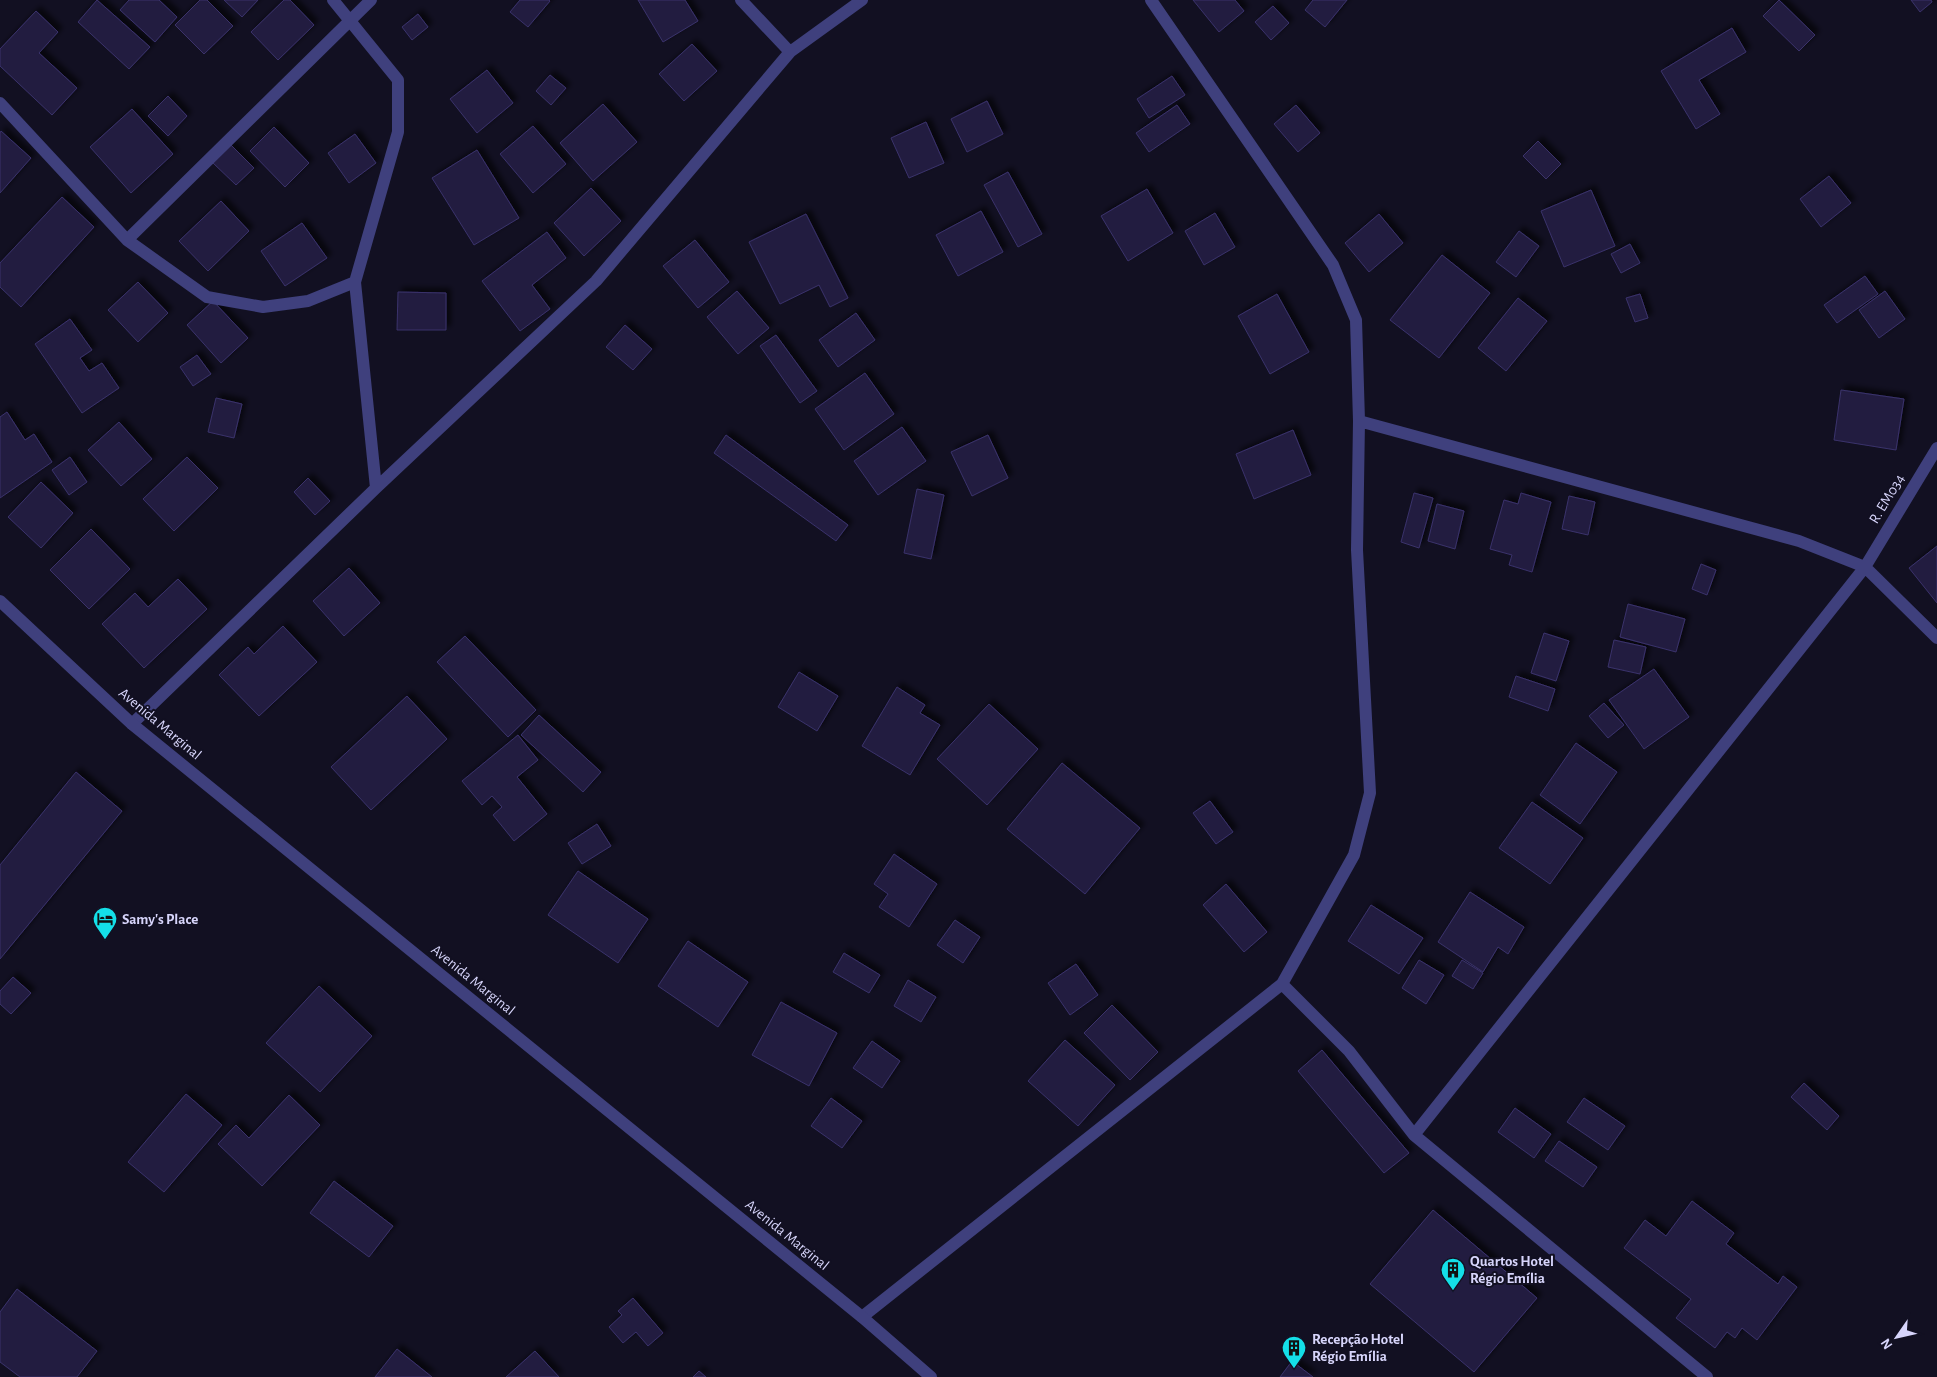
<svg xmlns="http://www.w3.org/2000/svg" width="1937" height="1377" font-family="'Alegreya Sans',sans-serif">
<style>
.building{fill:#231e41;stroke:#3a326b;filter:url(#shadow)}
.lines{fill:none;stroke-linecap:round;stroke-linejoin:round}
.minor{stroke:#3f407d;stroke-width:12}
.tertiary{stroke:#3f407d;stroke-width:12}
.labels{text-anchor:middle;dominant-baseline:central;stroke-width:4;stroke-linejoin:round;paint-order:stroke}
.street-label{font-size:15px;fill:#d7d5fb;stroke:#121022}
.poi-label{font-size:15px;font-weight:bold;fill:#d7d5fb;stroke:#121022;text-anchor:start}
</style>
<defs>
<filter id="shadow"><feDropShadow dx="4.5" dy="-4.5" stdDeviation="2.5" flood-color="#0009"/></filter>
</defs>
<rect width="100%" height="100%" fill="#121022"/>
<path class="building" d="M97,0l53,47 -21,22 -51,-47z
M129,0h30l18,17 -22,25 -35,-32z
M200,0h7l26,26 -29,28 -29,-29z
M224,0h34l-16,17z
M284,0h6l24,25 -36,35 -27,-28z
M520,0h29l1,1 -22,26 -18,-15z
M638,0h47l13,21 -35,21z
M1193,0h42l9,11 -25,21z
M1313,0h34l-22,27 -20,-17z
M1779,0l36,35 -16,16 -36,-35z
M1911,0h20l1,2 -12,10z
M1273,6l16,17 -18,17 -16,-18z
M36,11l22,21 -19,21 38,35 -25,27 -52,-49v-17z
M418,14l10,13 -16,13 -10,-13z
M1732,28l14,24 -47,28 21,34 -24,15 -35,-58z
M692,44l25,27 -33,30 -25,-27z
M487,70l26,33 -36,30 -27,-34z
M550,75l16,13 -15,17 -15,-14z
M1172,76l13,19 -36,23 -12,-19z
M168,96l19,20 -19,20 -20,-20z
M987,101l16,33 -36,18 -16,-33z
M603,104l34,38 -44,39 -33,-38z
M1177,105l13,19 -41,28 -13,-19z
M1296,105l24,28 -22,19 -24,-28z
M132,109l41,45 -42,39 -41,-46z
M926,122l18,41 -35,15 -18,-40z
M533,126l33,38 -33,29 -33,-39z
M274,127l35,36 -24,24 -35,-36z
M1,131l30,27 -31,35v-60z
M355,134l21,29 -27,20 -21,-30z
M1538,141l23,23 -15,15 -23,-23z
M231,145l23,23 -18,17 -23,-22z
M477,150l42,68 -45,27 -42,-67z
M1008,172l34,62 -24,13 -34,-62z
M1829,176l22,27 -30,24 -21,-28z
M591,188l30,33 -37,35 -30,-33z
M1147,189l26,44 -45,28 -27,-45z
M1591,190l24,56 -51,21 -23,-56z
M62,197l32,30 -73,80 -21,-20v-24z
M221,201l28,30 -41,40 -29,-30z
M981,211l22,41 -45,24 -22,-41z
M1215,213l20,34 -31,18 -19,-34z
M806,214l42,84 -18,9 -11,-22 -39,19 -31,-62z
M1379,214l24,29 -34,29 -24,-29z
M302,223l25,35 -42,28 -24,-35z
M1519,231l20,15 -23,31 -20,-15z
M547,232l19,26 -34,27 18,24 -30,22 -38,-50z
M695,240l34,42 -31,26 -35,-42z
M1630,244l10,19 -19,10 -10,-19z
M1442,255l48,38 -51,65 -49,-38z
M1865,276l13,18 -41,29 -13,-18z
M138,282l30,31 -30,29 -30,-32z
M737,291l32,37 -31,26 -31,-37z
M1885,291l20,28 -26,19 -20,-28z
M398,292l48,1v37h-49z
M1277,294l32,58 -39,22 -32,-58z
M1640,294l8,24 -13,4 -9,-24z
M1518,298l29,23 -41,50 -28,-23z
M213,301l35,37 -27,25 -34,-38z
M856,313l19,27 -37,27 -19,-27z
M70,319l22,31 -12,8 9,13 13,-8 17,25 -37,25 -47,-69z
M625,325l27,24 -19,21 -27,-23z
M776,335l41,56 -17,12 -40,-57z
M197,355l14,19 -18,12 -13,-19z
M865,373l29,41 -50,36 -29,-41z
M1841,390l63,9 -8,51 -62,-10z
M216,398l26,6 -8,34 -26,-6z
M7,412l18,28 9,-6 18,28 -52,36v-81z
M119,422l33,37 -31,27 -33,-36z
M902,427l24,34 -48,34 -24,-34z
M1293,430l18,45 -57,24 -18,-45z
M726,435l122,90 -12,16 -122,-88z
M988,435l20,43 -36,18 -21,-44z
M70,457l17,25 -18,13 -17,-25z
M187,457l31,31 -44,43 -31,-32z
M308,478l22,23 -15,14 -21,-23z
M41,482l32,31 -32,35 -33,-31z
M917,489l27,6 -13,64 -27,-6z
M1414,493l19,5 -14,50 -18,-6z
M1521,493l30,9 -19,70 -23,-7 3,-10 -22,-6 14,-49 14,4z
M1569,496l26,6 -7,33 -26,-6z
M1437,504l27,7 -9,38 -27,-8z
M91,529l39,40 -41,40 -39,-39z
M1937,546v57l-28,-35z
M1701,564l15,6 -9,25 -15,-6z
M349,568l31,35 -36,33 -31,-35z
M178,579l29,30 -63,59 -42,-44 33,-31 13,14z
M1628,604l57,15 -9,33 -56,-15z
M283,626l34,36 -58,54 -40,-41 29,-28 6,7z
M1544,633l25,8 -13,40 -25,-8z
M465,636l71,74 -28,27 -71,-75z
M1614,640l32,7 -6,27 -32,-7z
M1654,669l35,48 -45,32 -35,-49z
M799,672l39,24 -21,35 -39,-24z
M1516,676l39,13 -7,22 -39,-14z
M897,687l28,18 -5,8 20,12 -30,50 -48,-29z
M407,696l40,43 -76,71 -40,-43z
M1604,703l20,22 -16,13 -19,-22z
M989,704l49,45 -51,56 -50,-46z
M539,715l62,57 -18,20 -62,-57z
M518,735l20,25 -21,17 30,37 -33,27 -21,-26 9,-8 -10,-11 -10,9 -20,-24z
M1576,743l41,29 -37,52 -40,-29z
M1062,763l78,65 -55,66 -78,-65z
M76,772l46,39 -122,148v-94z
M1210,801l23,31 -17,12 -23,-31z
M1532,802l51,36 -33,46 -51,-36z
M597,824l14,22 -29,18 -14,-21z
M894,854l43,30 -28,43 -30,-20 9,-13 -14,-10z
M578,871l70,48 -30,44 -70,-48z
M1226,884l41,48 -23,20 -41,-47z
M1470,892l54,35 -16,27 -10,-7 -15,25 -45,-30z
M1371,905l52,33 -24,36 -51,-33z
M955,920l25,17 -17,26 -26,-18z
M688,941l60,41 -30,45 -60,-41z
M844,953l36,22 -11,18 -36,-21z
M1419,960l25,15 -18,29 -24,-16z
M1462,960l21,13 -10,16 -21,-13z
M1076,964l22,31 -28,20 -22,-32z
M13,977l18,16 -20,21 -11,-10v-13z
M908,980l28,17 -15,25 -27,-16z
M319,986l53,50 -52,56 -54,-49z
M781,1002l56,31 -28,53 -57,-31z
M1112,1005l46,47 -28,28 -46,-47z
M1065,1040l50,45 -37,41 -50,-45z
M872,1041l28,20 -18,27 -29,-20z
M1322,1050l87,103 -25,20 -86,-102z
M1804,1083l35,33 -12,14 -36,-33z
M186,1094l36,31 -58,67 -36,-30z
M289,1095l31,30 -58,61 -44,-42 18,-19 13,13z
M831,1098l31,23 -20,27 -31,-22z
M1584,1098l41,28 -17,24 -41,-28z
M1515,1108l36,26 -17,24 -36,-26z
M1559,1141l38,26 -14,20 -38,-26z
M334,1181l59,45 -24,31 -59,-44z
M1692,1201l42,32 -8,11 52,40 5,-8 14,11 -40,53 -15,-12 -7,10 -8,-6 -12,16 -39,-30 15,-19 -67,-51 21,-28 21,16z
M1433,1210l104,88 -63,74 -104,-88z
M17,1289l80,62 -20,26h-57l-20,-15v-50z
M633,1298l30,35 -15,13 -12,-14 -13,11 -14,-16 13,-12 -4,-4z
M397,1349l35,28h-57z
M535,1351l24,26h-53z
M1292,1361l21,16h-33z
M699,1371l7,6h-13z"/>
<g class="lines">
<path class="minor" d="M333,0l65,80v52l-43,150 21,206
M741,0l49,52
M1151,0l182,265 23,55 3,101 440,120 66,26 72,71
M0,103l127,137 80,57 56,10 45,-6 47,-19
M127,240l244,-240
M1359,421l-2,129 13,243 -16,62 -72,129 67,67 65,84
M132,724l244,-236 220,-207 194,-229 72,-52
M862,1317l420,-333
M1707,1377l-293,-242 451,-568 72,-119"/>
<path class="tertiary" d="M0,601l132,123 730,593 69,60"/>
</g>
<defs>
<symbol id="hotel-pin" viewBox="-11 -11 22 30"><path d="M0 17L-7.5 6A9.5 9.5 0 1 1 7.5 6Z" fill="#14dfe8" stroke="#121022"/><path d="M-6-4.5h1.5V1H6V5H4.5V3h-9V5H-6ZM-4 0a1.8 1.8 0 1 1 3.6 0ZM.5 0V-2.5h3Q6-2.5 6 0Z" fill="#111"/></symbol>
<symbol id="building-pin" viewBox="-11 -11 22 30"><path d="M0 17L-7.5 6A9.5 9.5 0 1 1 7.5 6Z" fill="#14dfe8" stroke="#121022"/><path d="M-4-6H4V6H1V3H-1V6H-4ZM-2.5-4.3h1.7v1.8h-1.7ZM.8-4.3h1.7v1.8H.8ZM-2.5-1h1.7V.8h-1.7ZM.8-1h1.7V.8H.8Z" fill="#111"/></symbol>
</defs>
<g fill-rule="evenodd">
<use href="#hotel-pin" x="91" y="905" width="28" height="38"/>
<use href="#building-pin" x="1439" y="1256" width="28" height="38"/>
<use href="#building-pin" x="1280" y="1334" width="28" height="38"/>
</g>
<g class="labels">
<g class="street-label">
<text transform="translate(1887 499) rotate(-59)">R. EM034</text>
<text transform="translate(160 724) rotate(40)">Avenida Marginal</text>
<text transform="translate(473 980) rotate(39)">Avenida Marginal</text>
<text transform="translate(787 1235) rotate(39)">Avenida Marginal</text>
</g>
<g class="poi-label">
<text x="122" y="919">Samy's Place</text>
<text x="1470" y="1261">Quartos Hotel<tspan x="1470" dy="17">Régio Emília</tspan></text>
<text x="1312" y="1339">Recepção Hotel<tspan x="1312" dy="17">Régio Emília</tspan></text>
</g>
</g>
<g transform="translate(1897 1337) rotate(236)" stroke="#121022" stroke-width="4" paint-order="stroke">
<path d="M0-4L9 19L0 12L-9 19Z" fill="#d7d5fb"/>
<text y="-8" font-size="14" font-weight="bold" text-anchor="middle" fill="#d7d5fb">N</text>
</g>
</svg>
